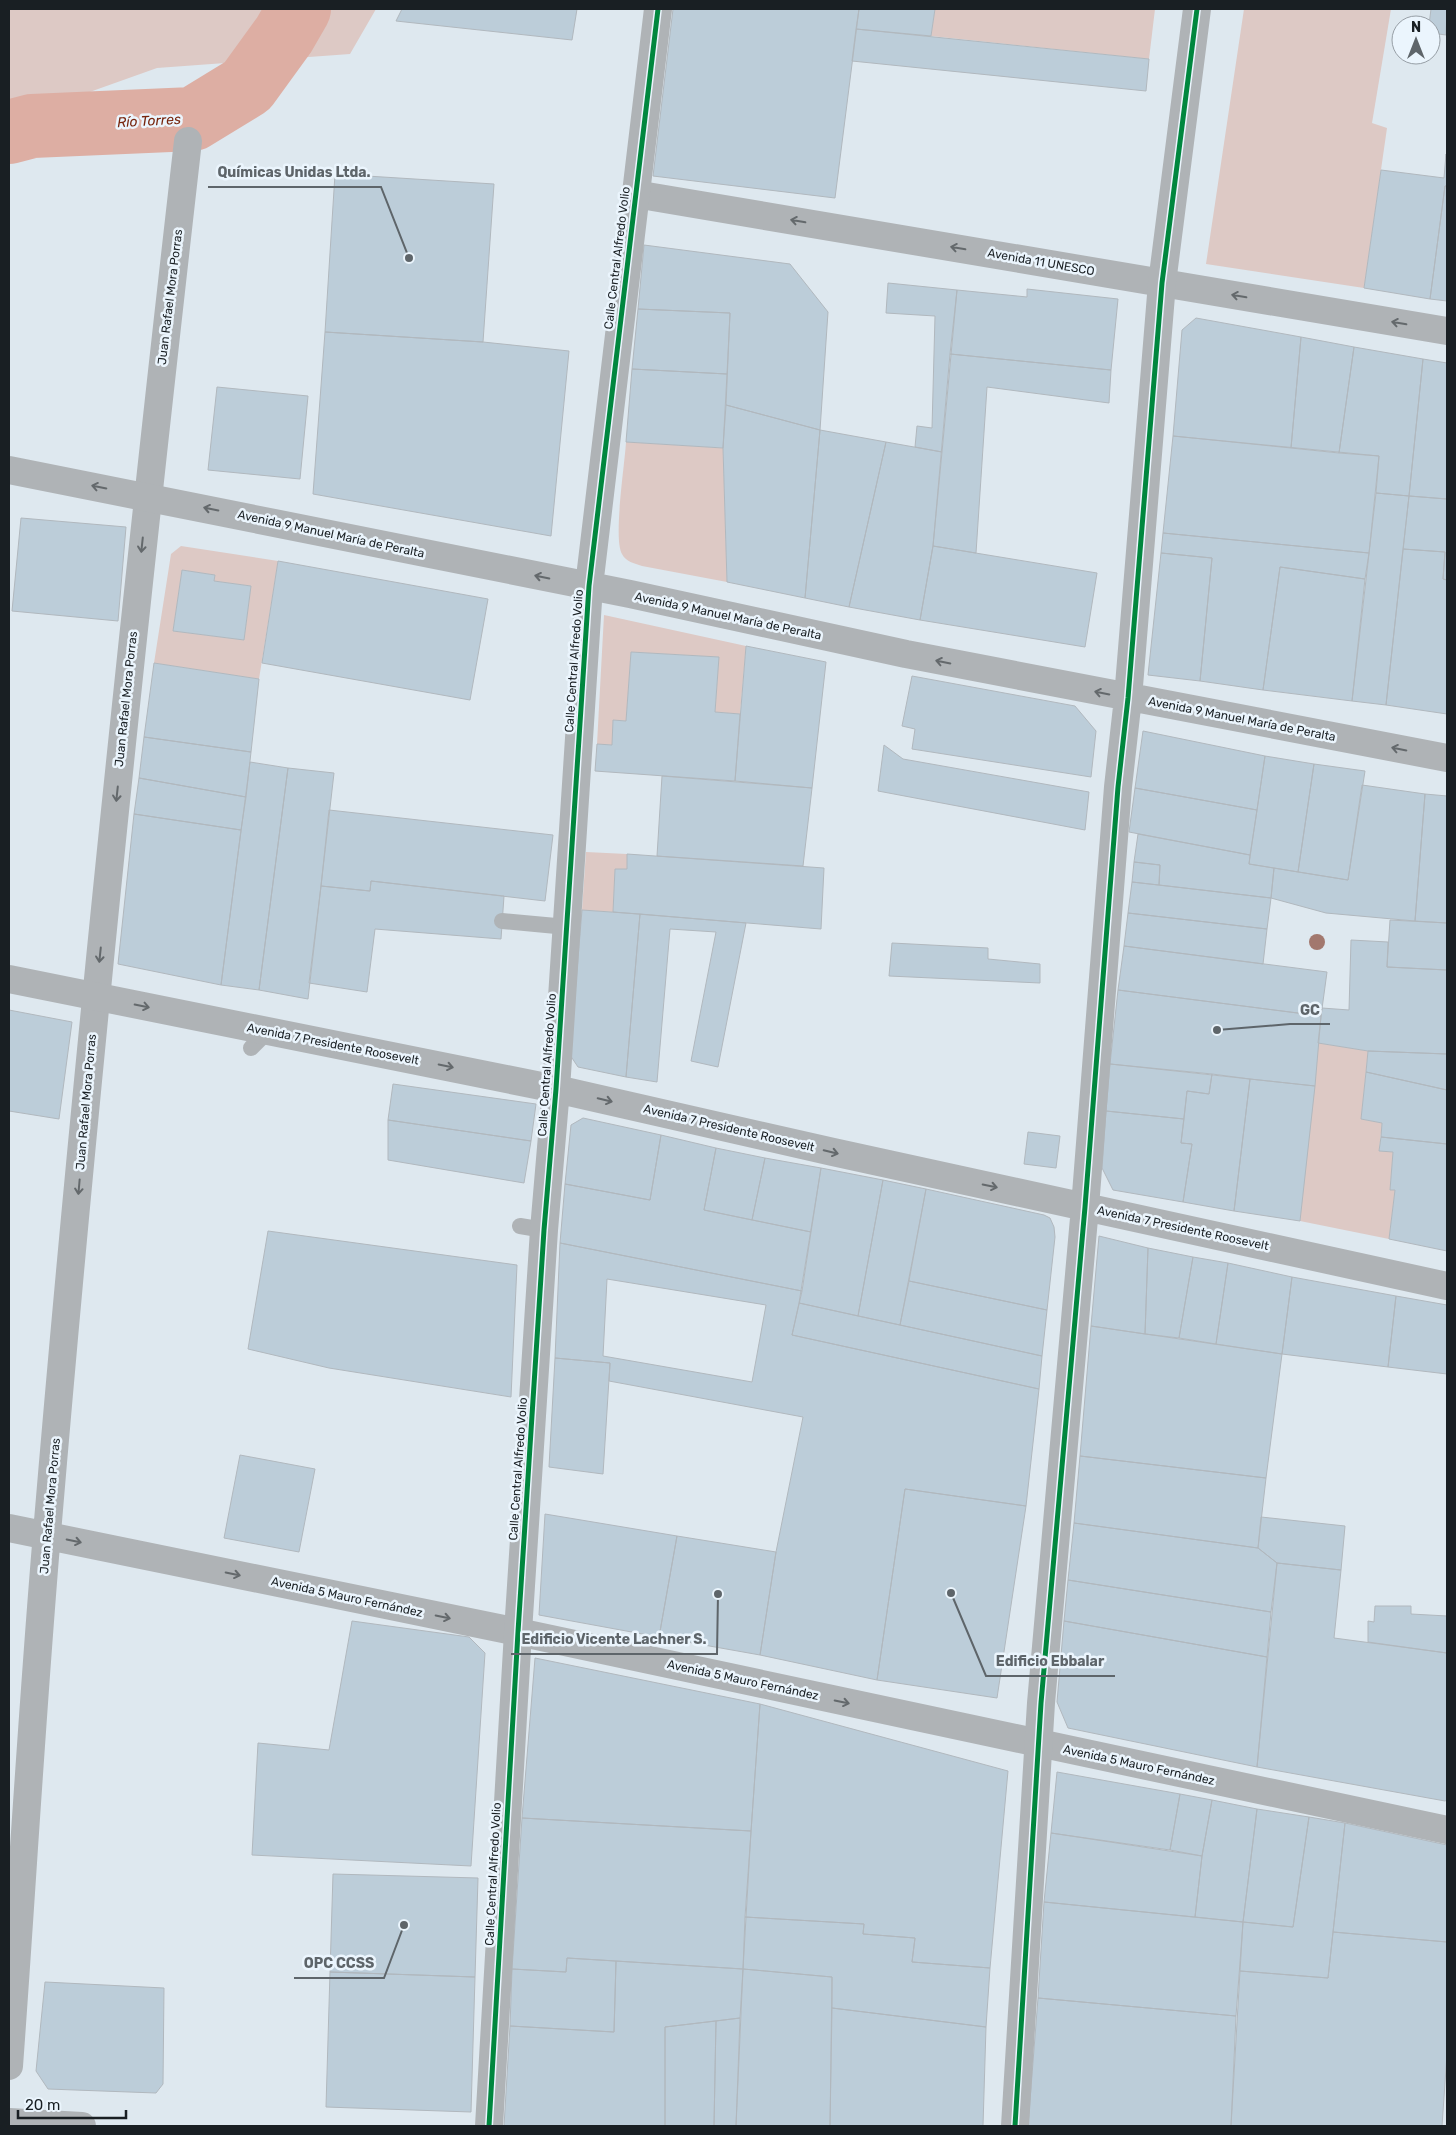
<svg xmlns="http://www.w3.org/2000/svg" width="1456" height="2135" font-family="Rubik,sans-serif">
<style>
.green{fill:#ddc9c5;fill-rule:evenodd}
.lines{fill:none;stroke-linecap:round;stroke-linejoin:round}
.river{stroke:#ddaea3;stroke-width:64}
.building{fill:#bccdd9;stroke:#b1b8be;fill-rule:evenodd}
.service{stroke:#afb3b6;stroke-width:16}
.minor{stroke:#afb3b6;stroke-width:28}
.tertiary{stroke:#afb3b6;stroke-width:28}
.cycleway-casing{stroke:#ebf5fd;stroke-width:8}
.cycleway{stroke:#00873e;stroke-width:5}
.tree{fill:#a2786e}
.oneway{stroke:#64696c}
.labels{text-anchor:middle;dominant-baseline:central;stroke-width:5;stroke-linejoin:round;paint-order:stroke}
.street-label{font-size:12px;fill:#191f23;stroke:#ebf5fd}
.water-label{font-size:14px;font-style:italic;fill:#77250d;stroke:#ebf5fd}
.leader{fill:none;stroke:#5e656a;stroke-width:2}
.callout-dot{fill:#5e656a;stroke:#ebf5fd;stroke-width:2}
.callout-label{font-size:14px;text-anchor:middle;font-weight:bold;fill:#5e656a;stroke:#ebf5fd;stroke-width:5;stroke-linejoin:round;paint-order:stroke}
</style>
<rect width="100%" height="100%" fill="#dee8ef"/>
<path class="green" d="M9,9h367l-26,45 -193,14 -101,36 -47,13z
M935,9h220l-6,50 -218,-23z
M1244,9h147l-19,114 15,5 -23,160 -158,-24z
M626,442l97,6 4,134 -85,-16c-8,-3 -16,-4 -20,-12 -9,-15 3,-91 4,-112z
M181,546l97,15 -19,118 -105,-16 17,-109zM182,570l33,5 -1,6 37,5 -7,54 -71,-9z
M604,615l142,31 -6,68 -25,-2 4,-55 -88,-5 -5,69 -13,-1 -1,25 -15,-1z
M586,852l41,2v15h-12l-2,43 -31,-2z
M1318,1043l50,8 -7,68 21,4 -3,28 14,1 -3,38h5l-6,49 -89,-18z"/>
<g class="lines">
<path class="river" d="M9,132l23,-6 161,-7 54,-33 37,-51 15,-26"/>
</g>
<path class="building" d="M402,9h175l-5,31 -176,-19z
M673,9h186l-24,189 -182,-22z
M859,9h76l-4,27 -75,-7z
M1431,9h16l-1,26 -15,-2v-8h-2z
M856,29l293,30 -3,32 -294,-30z
M1446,154l1,32h-2l-15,113 -66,-11 17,-118 63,8z
M335,174l159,10 -11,158 -158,-10z
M1445,186h2v115l-17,-2z
M644,245l146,19 38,48 -8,118 -94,-25 4,-92 -92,-4z
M888,283l69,7 -15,162 -27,-5 2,-21 15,2 3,-112 -49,-3z
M1027,289l91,10 -7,71 -161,-16 7,-64 70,7z
M638,309l92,4 -3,61 -95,-5z
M1196,318l105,19 -10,111 -118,-12 9,-106z
M325,332l158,10 86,9 -18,185 -238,-42z
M1301,337l53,10 -15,106 -48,-5z
M1354,347l69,12 -14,137 -33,-3 3,-37 -40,-3z
M950,354l161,16 -2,33 -122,-16 -11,166 -43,-7z
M1423,359l24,4v136l-38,-3z
M632,369l95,5 -4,74 -97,-6z
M217,387l91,9 -8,83 -92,-9z
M726,405l94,25 -15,168 -78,-16 -4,-134z
M820,430l66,12 -37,165 -44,-9z
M1173,436l206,20 -10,97 -206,-20z
M886,442l56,10 -9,94 -13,74 -71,-13z
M1376,493l33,3 -23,209 -34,-4z
M1409,496l38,3v81l-4,-1 2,-27 -42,-3z
M21,518l105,9 -8,94 -106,-10z
M1163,533l206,20 -4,26 -85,-12 -17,123 -63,-9 12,-123 -51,-5z
M933,546l164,27 -12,74 -165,-27z
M1403,549l42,3 -2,27 4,1v134l-61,-9z
M1161,553l51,5 -12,123 -52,-6z
M278,561l210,38 -18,101 -208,-37z
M1280,567l85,12 -13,122 -89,-11z
M182,570l33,5 -1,6 37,5 -7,54 -71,-9z
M746,646l80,16 -14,126 -77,-7z
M631,652l88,5 -4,55 25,2 -5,67 -140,-10 2,-27 15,1 1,-25 13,1z
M154,663l105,16 -8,73 -107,-15z
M912,676l163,30 21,25 -5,46 -179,-28 3,-20 -13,-3z
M1143,731l122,25 -8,54 -122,-22z
M144,737l107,15 -5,45 -107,-19z
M884,745l19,14 186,33 -4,38 -207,-39z
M1265,756l49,8 -16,108 -49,-8z
M250,762l38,6 -29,222 -38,-5z
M1314,764l51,7 -17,109 -50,-8z
M288,768l46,5 -26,226 -49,-9z
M662,776l150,12 -9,78 -146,-10z
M139,778l107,19 -5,33 -107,-16z
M1362,785l63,9 -10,127 -89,-8 -55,-15 3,-30 74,12z
M1135,788l122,22 -7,45 -121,-23z
M1425,794l22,2v127l-32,-2z
M329,810l224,25 -8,66 -174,-20 -1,10 -49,-5z
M134,814l107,16 -20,155 -103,-21z
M1138,834l112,21 -1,9 25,4 -3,30 -112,-13 1,-20 -26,-3z
M627,854l197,14 -3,61 -208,-17 2,-43h12z
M1134,862l26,3 -1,20 -27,-3z
M371,881l133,15 -3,43 -126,-10 -8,63 -58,-9 12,-97 49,5z
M1132,882l139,16 -4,31 -139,-16z
M582,910l58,4 -14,163 -48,-10 -8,-12z
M1128,913l139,16 -4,35 -139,-18z
M640,914l106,9 -28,144 -27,-6 25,-129 -46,-3 -13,153 -31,-5z
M1390,920l57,3v47l-60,-3z
M1351,940l37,2 -1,25 60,3v84l-79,-3 -50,-8 4,-35 27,2z
M892,943l96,5v11l52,5v19l-151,-7z
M1124,946l203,26 -6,44 -203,-26z
M1118,990l203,26 -6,70 -205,-22z
M9,1010l63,12 -13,97 -50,-8z
M1368,1051l79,3v36l-81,-18z
M1110,1064l102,10 -3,20 -22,-3 -3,28 -78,-8z
M1366,1072l81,18v54l-66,-7 1,-14 -21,-4z
M1212,1074l38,5 -16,132 -51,-9 9,-58 -11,-1 6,-52 22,3z
M1250,1079l65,7 -15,135 -66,-10z
M393,1084l143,20 -5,37 -143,-21z
M1106,1111l78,8 -3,24 11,1 -9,58 -70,-12 -11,-22z
M583,1118l78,17 -11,65 -85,-16 6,-59z
M388,1120l143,21 -7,42 -136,-23z
M1028,1132l32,4 -4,32 -32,-4z
M661,1135l55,13 -12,62 107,22 -9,59 -242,-48 5,-59 85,16z
M1381,1137l66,7v107l-58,-12 6,-49h-5l3,-38 -14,-1z
M716,1148l49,10 -13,62 -48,-10z
M765,1158l56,10 -10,64 -59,-12z
M821,1168l62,12 -25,136 -59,-13z
M883,1180l43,9 -26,136 -42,-9z
M926,1189l118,26 6,3 4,9 1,10 -8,73 -138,-29z
M268,1231l249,34 -6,132 -182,-29 -81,-19z
M1099,1236l49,12 -3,86 -54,-8z
M560,1243l242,48 -10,44 247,54 -13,117 -121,-17 -28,191 -117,-25 16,-103 27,-135 -194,-36 1,-18 -55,-5zM607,1279l159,26 -14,77 -149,-26z
M1148,1248l45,9 -14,81 -34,-4z
M1193,1257l35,6 -12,81 -37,-6z
M1228,1263l64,14 -10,77 -66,-10z
M1292,1277l104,19 -8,71 -106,-13z
M909,1281l138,29 -5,46 -142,-31z
M1396,1296l51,9v69l-59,-7z
M799,1303l243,53 -3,33 -247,-54z
M1091,1326l191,28 -16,124 -186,-22z
M555,1358l55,5 -7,111 -54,-7z
M240,1455l75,14 -16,83 -75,-14z
M1080,1456l186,22 -8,70 -184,-25z
M905,1489l121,17 -29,192 -120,-18z
M545,1514l132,22 -18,101 -120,-22z
M1261,1517l84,9 -4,44 -64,-7 -19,-15z
M1074,1523l184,25 19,15 -6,49 -203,-32z
M677,1536l99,16 -16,103 -101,-18z
M1277,1563l64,7 -7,68 113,15v147l-2,1 -188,-34z
M1068,1580l203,32 -4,45 -203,-36z
M1375,1606h36v8l36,2v37l-79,-11v-21l6,1z
M352,1621l117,16 16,16 -14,213 -219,-11 6,-112 71,7z
M1064,1621l203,36 -10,110 -189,-39 -11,-26z
M535,1658l225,46 -9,127 -229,-13z
M760,1704l248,67 -18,197 -78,-6 3,-24 -52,-4 1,-10 -119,-7z
M1057,1772l123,22 -10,56 -119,-17z
M1180,1794l32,6 -10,56 -32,-6z
M1212,1800l45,9 -14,113 -48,-5 7,-61z
M1257,1809l52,8 -16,110 -50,-5z
M1309,1817l36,6 -17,155 -88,-7 3,-49 50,5z
M522,1818l229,13 -8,138 -176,-11 -1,14 -54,-3z
M1345,1823l102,22v97l-114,-10z
M1051,1833l151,23 -7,61 -151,-15z
M333,1874l145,4 -3,99 -145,-5z
M1044,1902l199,20 -7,94 -198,-18z
M745,1917l119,7 -1,10 52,4 -3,24 78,6 -4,59 -154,-19v-31l-89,-8z
M1333,1932l114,10v112l-5,72h-211l9,-155 88,7z
M567,1958l49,3 -2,71 -104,-6 2,-57 54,3z
M616,1961l127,8 -3,49 -75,9v99h-161l6,-100 104,6z
M743,1969l89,8 -2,149h-94z
M330,1972l145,5 -4,135 -145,-5z
M45,1982l119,6 -1,96 -7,9 -108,-4 -12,-18z
M1038,1998l198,18 -5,110h-203z
M832,2008l154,19 -3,99h-153z
M740,2018l-4,108h-22l2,-105z
M716,2021l-2,105h-49v-99z"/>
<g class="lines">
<path class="service" d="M502,921l65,6
M251,1048l17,-17
M520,1226l24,4"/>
<path class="minor" d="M635,194l812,137
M9,1528l509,104 929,198
M9,2066c13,-178 23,-356 38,-533 39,-465 88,-929 141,-1392
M9,2122l73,4"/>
<path class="tertiary" d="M9,470l621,124 276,60 541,104
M9,979l547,110 277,63 614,134
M489,2126l29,-494 26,-402 12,-141 33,-503 69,-577
M1015,2126l26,-423 44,-496 33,-420 10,-89 34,-415 35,-274"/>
<defs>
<path id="cycleway" d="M489,2126l29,-494 26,-402 12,-141 33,-503 69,-577
M1015,2126l26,-423 44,-496 33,-420 10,-89 34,-415 35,-274"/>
</defs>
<use href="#cycleway" class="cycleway-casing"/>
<use href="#cycleway" class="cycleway"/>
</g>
<circle class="tree" cx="1317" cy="942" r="8"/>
<defs><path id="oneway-shaft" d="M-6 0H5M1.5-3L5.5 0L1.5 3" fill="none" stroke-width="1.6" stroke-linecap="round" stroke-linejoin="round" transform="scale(1.25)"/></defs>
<g class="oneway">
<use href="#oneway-shaft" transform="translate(798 221) rotate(-170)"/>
<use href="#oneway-shaft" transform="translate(958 248) rotate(-170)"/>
<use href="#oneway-shaft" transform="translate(1239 296) rotate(-170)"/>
<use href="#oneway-shaft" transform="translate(1399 323) rotate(-170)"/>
<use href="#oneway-shaft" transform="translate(99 487) rotate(-169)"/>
<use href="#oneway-shaft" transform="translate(211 509) rotate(-168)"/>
<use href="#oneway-shaft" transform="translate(142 545) rotate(96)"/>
<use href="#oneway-shaft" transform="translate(542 577) rotate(-168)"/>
<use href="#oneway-shaft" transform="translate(943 662) rotate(-169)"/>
<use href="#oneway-shaft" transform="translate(1102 693) rotate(-169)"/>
<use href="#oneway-shaft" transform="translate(1399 749) rotate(-169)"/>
<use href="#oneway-shaft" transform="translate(117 794) rotate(96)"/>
<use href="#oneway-shaft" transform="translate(100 955) rotate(96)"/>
<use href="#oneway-shaft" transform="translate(142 1006) rotate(11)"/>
<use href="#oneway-shaft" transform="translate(446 1066) rotate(12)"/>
<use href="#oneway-shaft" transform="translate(605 1100) rotate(13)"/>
<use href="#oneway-shaft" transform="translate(831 1152) rotate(13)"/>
<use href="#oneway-shaft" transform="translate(990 1186) rotate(12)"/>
<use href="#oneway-shaft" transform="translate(79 1187) rotate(95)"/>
<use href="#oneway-shaft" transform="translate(74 1541) rotate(12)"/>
<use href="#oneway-shaft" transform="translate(233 1574) rotate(12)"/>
<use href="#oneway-shaft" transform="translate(443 1617) rotate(12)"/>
<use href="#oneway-shaft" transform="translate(842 1702) rotate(12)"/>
</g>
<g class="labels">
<g class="street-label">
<text transform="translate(617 258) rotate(-83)">Calle Central Alfredo Volio</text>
<text transform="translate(1041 262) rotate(10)">Avenida 11 UNESCO</text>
<text transform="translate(170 297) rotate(-83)">Juan Rafael Mora Porras</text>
<text transform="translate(331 534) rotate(12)">Avenida 9 Manuel María de Peralta</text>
<text transform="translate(728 616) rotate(12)">Avenida 9 Manuel María de Peralta</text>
<text transform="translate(574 661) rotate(-86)">Calle Central Alfredo Volio</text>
<text transform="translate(126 699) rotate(-84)">Juan Rafael Mora Porras</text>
<text transform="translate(1242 719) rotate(11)">Avenida 9 Manuel María de Peralta</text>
<text transform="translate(333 1044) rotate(11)">Avenida 7 Presidente Roosevelt</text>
<text transform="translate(547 1065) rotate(-86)">Calle Central Alfredo Volio</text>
<text transform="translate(86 1102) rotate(-85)">Juan Rafael Mora Porras</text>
<text transform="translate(729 1128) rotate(13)">Avenida 7 Presidente Roosevelt</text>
<text transform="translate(1183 1228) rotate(12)">Avenida 7 Presidente Roosevelt</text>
<text transform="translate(518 1469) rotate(-86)">Calle Central Alfredo Volio</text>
<text transform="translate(50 1506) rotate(-85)">Juan Rafael Mora Porras</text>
<text transform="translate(347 1597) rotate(12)">Avenida 5 Mauro Fernández</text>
<text transform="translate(743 1680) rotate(12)">Avenida 5 Mauro Fernández</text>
<text transform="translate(1139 1765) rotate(12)">Avenida 5 Mauro Fernández</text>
<text transform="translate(493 1874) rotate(-87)">Calle Central Alfredo Volio</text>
</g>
<g class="water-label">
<text transform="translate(149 121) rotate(-3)">Río Torres</text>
</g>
</g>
<path class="leader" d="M409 258L381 187H208M1217 1030L1290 1024H1330M718 1594L717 1654H511M951 1593L986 1676H1115M404 1925L384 1978H294"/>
<g class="callout-dot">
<circle cx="409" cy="258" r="5"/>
<circle cx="1217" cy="1030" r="5"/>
<circle cx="718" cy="1594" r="5"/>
<circle cx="951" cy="1593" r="5"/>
<circle cx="404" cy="1925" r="5"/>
</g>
<g class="callout-label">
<text x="294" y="177">Químicas Unidas Ltda.</text>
<text x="1310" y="1015">GC</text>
<text x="614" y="1644">Edificio Vicente Lachner S.</text>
<text x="1050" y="1666">Edificio Ebbalar</text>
<text x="339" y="1968">OPC CCSS</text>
</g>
<rect width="1456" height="2135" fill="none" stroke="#191f23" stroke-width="20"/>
<g transform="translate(1416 40)"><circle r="24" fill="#ebf5fd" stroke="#979fa6"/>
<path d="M0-4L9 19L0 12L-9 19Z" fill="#5e656a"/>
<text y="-8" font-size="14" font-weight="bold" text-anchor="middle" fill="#191f23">N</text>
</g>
<path d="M18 2110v8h108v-8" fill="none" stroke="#191f23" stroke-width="2.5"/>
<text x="25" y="2110" font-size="15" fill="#191f23" stroke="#ebf5fd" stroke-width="4" paint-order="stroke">20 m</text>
</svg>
